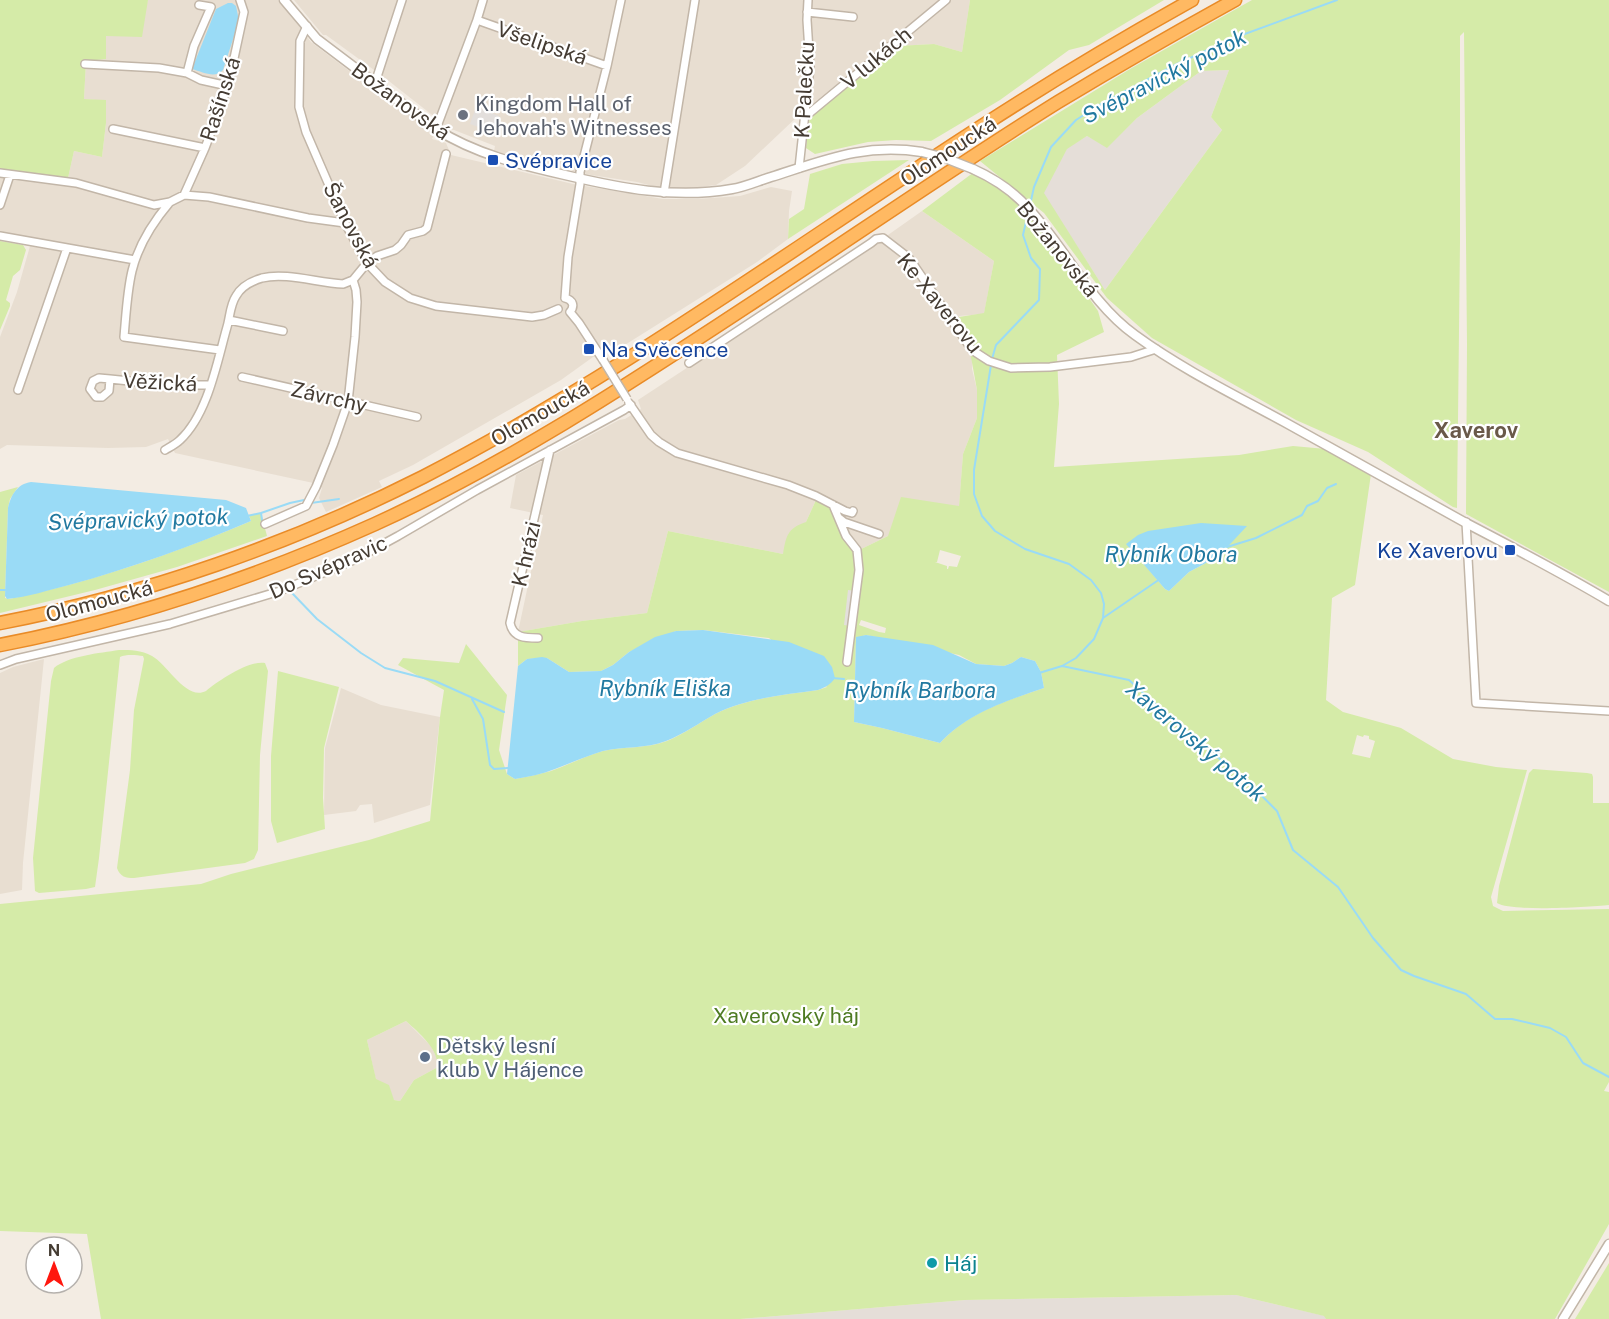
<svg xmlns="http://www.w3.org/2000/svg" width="1609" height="1319" font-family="'Public Sans',sans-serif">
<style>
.residential{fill:#e8ded1}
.industrial{fill:#e5ded8}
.green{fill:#d5eba8;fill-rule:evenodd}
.parking{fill:#e3dfdc}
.water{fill:#9adbf6}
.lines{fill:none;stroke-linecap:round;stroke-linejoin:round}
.stream{stroke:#9adbf6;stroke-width:2}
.minor-casing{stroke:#c2b6a8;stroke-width:10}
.tertiary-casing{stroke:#c2b6a8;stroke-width:11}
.motorway-casing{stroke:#e98b27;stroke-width:15}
.minor{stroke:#fff;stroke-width:7}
.tertiary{stroke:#fff;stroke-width:8}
.motorway{stroke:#ffb962;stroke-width:12}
.minor-bridge-casing{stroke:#c2b6a8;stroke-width:10;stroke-linecap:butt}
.tertiary-bridge-casing{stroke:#c2b6a8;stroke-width:11;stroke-linecap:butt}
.minor-bridge{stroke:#fff;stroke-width:7}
.tertiary-bridge{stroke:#fff;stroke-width:8}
.worship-dot{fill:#6b7280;stroke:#fff;stroke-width:2}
.transit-dot{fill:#1a4fb4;stroke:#fff;stroke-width:2}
.service-dot{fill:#5c6f8a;stroke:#fff;stroke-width:2}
.culture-dot{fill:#0f9aa8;stroke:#fff;stroke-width:2}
.labels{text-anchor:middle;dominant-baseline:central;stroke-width:4.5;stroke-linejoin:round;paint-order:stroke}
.street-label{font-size:21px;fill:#453c33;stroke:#fff}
.worship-label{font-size:21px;fill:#5b616d;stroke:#fff;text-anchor:start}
.transit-label{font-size:21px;fill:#164399;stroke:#fff;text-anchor:start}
.park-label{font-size:21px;fill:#4e7b22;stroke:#fff}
.service-label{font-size:21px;fill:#4e5e75;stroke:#fff;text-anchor:start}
.culture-label{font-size:21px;fill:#0d838f;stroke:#fff;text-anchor:start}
.water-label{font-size:22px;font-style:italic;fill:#2179a0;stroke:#fff}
.neighbourhood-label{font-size:22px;font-weight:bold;fill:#695949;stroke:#fff}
</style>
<rect width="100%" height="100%" fill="#f3ece3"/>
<path class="residential" d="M148,0h130l4,3 29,39 123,93 -2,4 14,4 5,12 122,29 90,15h34l43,-3 31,-9 21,4 -3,20 -1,28 -31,23 -137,86 -27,9 -32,23 -148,85 -34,16 3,6 -56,25 -7,-14 3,-10 -4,-4 -143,-31 -7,-14 -22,8 -38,1 -101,-3 -7,4v-112l17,-45 13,-46 -30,-6v-71l68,9 6,-27 28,6 4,-34v-22l-22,-2 2,-38 20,-25 40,-31z
M294,0h676l-8,52 -28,-8 -38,2 -20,6 -77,63 -54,51 -29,19 -25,3h-31l-23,-6 -46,-7 -57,-13 -40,-11 1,-5 -41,-16 -11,-2 -7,-10 -51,-40 -59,-43h-3z
M922,211l72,50 -10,53 -25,2 14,25 -1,28 5,21v28l-14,36 -4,53 -71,29 -35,17 -23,-45 -14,-8 -10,22 -23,32 -115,-23 -21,82 -65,8 -64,11 25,-117 -33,-7 6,-33 103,-55 6,-1 16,-10 -3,-9 233,-153z
M44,659l-21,204 -1,27 -22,4v-221l13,-6z
M341,688l40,17 59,12 -10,88 -56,18 -2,-19 -12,1 -4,6 -32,4 1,-67z
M406,1021l25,25 8,17 -1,4 -24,13 -14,21 -6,-1 -18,-20 -9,-40z"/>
<path class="industrial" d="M1229,70l-18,47 11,13 -117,160 -62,-97 24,-45 20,-12 20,11 30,-29 64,-47z
M1236,1295l89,21 1,3h-586l225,-19z"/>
<path class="green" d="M0,0h148l-6,37 -36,-1v23l-20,2 -2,38 22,1v23l-4,34 -28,-6 -6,27 -68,-9z
M970,0h194l-75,45 -20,5 -69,50 -69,41 -35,-1 -28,2 -53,12 -9,-6 4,-32 86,-70 38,-2 28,8z
M1252,0h357v592l-143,-78 1,-170 -3,-312 -4,4v206l-3,266 -4,-1 -85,-55 -72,-32 -144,-82 -45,-40 -63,-85 -64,-52 150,-92zM1229,70l-18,47 11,13 -117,160 -61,-97 23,-44 20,-13 20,12 30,-30 64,-47z
M909,160l-121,79 1,-20 15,-10 6,-35 32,-10 31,-3z
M974,172l39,27 31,34 54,78 6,21 -47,23 2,49 -5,63 185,-12 54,-9 33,3 45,25 -16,111 -23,13 -6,102 17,12 58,16 52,31 43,8 31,3 -36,127 2,9 10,5 106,-2v173l-5,9 5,1v132l-54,95h-229l-2,-3 -88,-21 -271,5 -225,19h-639l-14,-85 -87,-3v-327l201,-20 30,-10 138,-34 61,-19 10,-104 4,-27 -46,-25 5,-7 56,5 7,-19 41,51 -8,55 8,24 8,5c12,-2 24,-5 36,-8 17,-6 34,-15 52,-20 21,-5 43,-2 64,-10 17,-7 32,-18 48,-27 32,-16 69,-19 103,-24l9,-3 -58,-49 -66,-8 -27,1 -47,21 -16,13 -12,6 -32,1 -22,-14 -20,1 -9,7v-34l64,-11 65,-8 21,-82 115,23c3,-17 4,-26 23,-32l10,-22 14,8 23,45 35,-17 13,-39 58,9 4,-52 14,-36v-28l-8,-44 4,-5 -14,-24 25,-4 10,-52 -72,-50zM1127,544l92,12 -30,16 -20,19 -4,-2zM940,550l21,6 -4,11 -8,-1 -1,3h-1v-3l-12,-4h2zM861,620l25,8 -1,5 -6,-1 -20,-7zM866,635l93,20 17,9 28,2 8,-3 9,-6 14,4 6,11 3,16c-39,13 -76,25 -104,55l-58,-15 -28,-6 2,-84zM1357,735l6,2 1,-2 5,1v3l6,2 -5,17 -18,-4zM406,1021c14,13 31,26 32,46l-24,13 -14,21 -6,-1 -5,-15 -13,-6 -9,-39z
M0,241l23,4 3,5 -6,20 -7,6 -7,24 4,3v3l-10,24z
M18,487l-8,12 -2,9 -3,88v2l4,1c84,-17 163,-45 242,-78l-2,-6 12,-2 6,23 -90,31 -82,23 -95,23v-121z
M119,650c12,0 22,0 33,6 16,9 34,45 54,35 12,-10 43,-31 59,-28l3,8 -8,84 -2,95 -4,9 -9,4 -111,15c-8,0 -14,-1 -17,-10l13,-98 4,-60 10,-51 -1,-3c-7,-1 -17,-2 -23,1l-21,201 -4,29 -9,2 -47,4 -4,-2 -2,-33 18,-177 3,-13c14,-12 46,-15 65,-18z
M278,671l61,16 -15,61 -1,50 2,31 -48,14 -6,-22v-65z
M1533,769l54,4 5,1 1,3v26h16v102c-21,2 -97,7 -112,-2l2,-17 30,-113z
M1609,1263v56h-34z"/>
<path class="parking" d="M476,107l23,9 -6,16 -23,-8z
M848,590l8,1 -5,35 -7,-1z"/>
<path class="water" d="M228,3h4l4,3 3,15 -16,49c-8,9 -20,2 -31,-1l24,-60z
M31,482l195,18 20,8 5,13c-59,25 -119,47 -182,64 -20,5 -41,12 -62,14l-2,-3 3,-88c3,-13 9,-24 23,-26z
M1201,523l46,3 -28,30 -30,16 -20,19 -4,-2 -39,-45 12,-9 10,-4z
M703,630l86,12 35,14 8,11 3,11c-5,7 -9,9 -17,12 -34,5 -72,8 -103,24 -16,9 -31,20 -49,27 -20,8 -42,5 -63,10 -17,5 -32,12 -48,18 -13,5 -27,8 -40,10l-8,-5 11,-108 9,-7 15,-2 5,1 22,14 32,-1 12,-6 16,-13 26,-15 21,-6z
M866,635l67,10 43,19 28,2 8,-3 9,-6 14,4 6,11 3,16c-38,13 -76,25 -104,55l-58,-15 -28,-6 2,-85z"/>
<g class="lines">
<path class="stream" d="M1030,205l4,-18 17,-40 25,-27 25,-16 76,-40 57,-26 103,-38
M992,359l4,-14 43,-45 1,-31 -9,-11 -8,-23 5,-22
M991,365l-17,105v24l8,22 13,15 30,18 44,15 22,16 10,13 3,11 -1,14 -9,21 -18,19 -14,8 -23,7
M311,503l28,-4
M261,513l29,-10 14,-3
M247,516l14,-3 1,7
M1227,547l29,-9 46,-23 5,-9 11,-5 9,-13 9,-4
M0,590h5
M292,593l25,26 44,34 24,15 50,13 69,31
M1103,618l57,-39
M1062,666l67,14 55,50 62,50 31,31 16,39 45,37 35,51 28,32 13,6 52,18 29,25h17l38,9 16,9 17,26 26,14
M832,678l12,1
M472,699l11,20 7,46 4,4 14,-1"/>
<defs>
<path id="minor" d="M807,12l46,5
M477,20l130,46
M307,26l-7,15 -1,66 7,25 29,67 10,24 22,40 18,19 25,16 26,8 96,11 12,-2 14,-6
M85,64l74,4 28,5 14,7 27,6
M187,73l7,-27 17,-39 -12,-2
M375,83l27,-83
M806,116l140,-116
M113,129l92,19
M436,129l41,-109 6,-20
M799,168l11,-101 -3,-47 1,-20
M0,173l76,10 78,22 16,-3 14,-7 25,2 99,21 37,5
M664,193l31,-193
M184,195l21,-47 23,-62 16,-74 -4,-12
M170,202c-17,20 -32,44 -38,69 -5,21 -6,44 -8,66l96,13
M0,205l10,-30
M0,236l135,24
M565,298l3,-41 12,-73v-12l27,-106 14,-66
M565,298c8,2 10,8 5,14
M570,312l9,11 24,37
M229,320l54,11
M689,363l182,-120 5,-4 7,-1 26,20 63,92 17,11 22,7 39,-1 81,-10 25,-8
M242,377l175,40
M99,378l11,1 -1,12 -7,6h-6l-6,-8 3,-8z
M110,379l58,6h42
M18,390l49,-142
M629,403l22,32 8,7 18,11 111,32 28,11 29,15 7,2 1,-2
M165,450c5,-3 11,-6 15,-10 28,-26 37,-78 47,-113 3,-10 3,-22 9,-31 5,-9 16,-15 26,-18 24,-6 56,5 81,6l10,-4
M833,505l13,31 11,14 2,20 -12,92
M839,518l5,4 35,12
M1466,522l10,181 133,8
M265,524l41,-18 10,-19 17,-42 15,-43 7,-65 2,-35 -1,-12 -3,-10 14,-17 10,-7 18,-6 6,-5 7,-10 15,-4 4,-3 19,-74
M538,638c-13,0 -25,0 -28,-15l40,-173
M0,665l16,-6 154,-35 110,-33 74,-31 44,-24 79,-46 147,-80 7,-5"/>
<path id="tertiary" d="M284,0l33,39 119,90c39,25 85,36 129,46 55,13 110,24 167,14 13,-2 26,-8 39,-12 54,-17 93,-34 151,-25
M973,169c20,9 40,22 55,39 38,40 61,94 107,127 48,35 102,61 153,89 59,33 119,66 178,99 48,25 96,50 143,78
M1563,1319l46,-75"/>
<path id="motorway" d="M0,623c145,-28 291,-79 423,-146 196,-101 374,-232 559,-351 68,-44 138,-86 210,-126
M0,645c129,-25 255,-67 375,-121 130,-59 251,-138 371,-217 104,-68 206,-139 312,-205 58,-35 117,-69 177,-102"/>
</defs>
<use href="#minor" class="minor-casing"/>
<use href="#tertiary" class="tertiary-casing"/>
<use href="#motorway" class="motorway-casing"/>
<use href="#minor" class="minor"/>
<use href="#tertiary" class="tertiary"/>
<use href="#motorway" class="motorway"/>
<defs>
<path id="minor-bridge" d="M603,360l24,39"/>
<path id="tertiary-bridge" d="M922,152l23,6 28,11"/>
</defs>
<use href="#minor-bridge" class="minor-bridge-casing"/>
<use href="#tertiary-bridge" class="tertiary-bridge-casing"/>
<use href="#minor-bridge" class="minor-bridge"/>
<use href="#tertiary-bridge" class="tertiary-bridge"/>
</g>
<circle class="worship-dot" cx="463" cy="115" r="6"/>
<g class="transit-dot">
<rect x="487" y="154" width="12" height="12" rx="3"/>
<rect x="583" y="343" width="12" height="12" rx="3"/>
<rect x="1504" y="544" width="12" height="12" rx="3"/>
</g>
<circle class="service-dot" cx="425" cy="1057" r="6"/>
<circle class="culture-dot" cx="932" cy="1263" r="6"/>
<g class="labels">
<g class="street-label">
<text transform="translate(542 43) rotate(19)">Všelipská</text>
<text transform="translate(876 58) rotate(-40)">V lukách</text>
<text transform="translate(804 90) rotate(-87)">K Palečku</text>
<text transform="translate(220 99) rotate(-72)">Rašínská</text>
<text transform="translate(401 101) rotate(36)">Božanovská</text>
<text transform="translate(948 151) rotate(-33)">Olomoucká</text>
<text transform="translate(351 225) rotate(62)">Šanovská</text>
<text transform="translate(1058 249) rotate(51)">Božanovská</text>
<text transform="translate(940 303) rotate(51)">Ke Xaverovu</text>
<text transform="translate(160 382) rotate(3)">Věžická</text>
<text transform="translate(329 397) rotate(13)">Závrchy</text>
<text transform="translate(540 413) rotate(-30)">Olomoucká</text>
<text transform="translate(526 554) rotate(-77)">K hrázi</text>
<text transform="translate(328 567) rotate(-24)">Do Svépravic</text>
<text transform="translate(99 601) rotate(-15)">Olomoucká</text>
</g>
<g class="worship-label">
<text x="475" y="103">Kingdom Hall of<tspan x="475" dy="24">Jehovah's Witnesses</tspan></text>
</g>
<g class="transit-label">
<text x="505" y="160">Svépravice</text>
<text x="601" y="349">Na Svěcence</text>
<text x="1498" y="550" text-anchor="end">Ke Xaverovu</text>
</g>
<g class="park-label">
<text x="786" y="1015">Xaverovský háj</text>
</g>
<g class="service-label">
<text x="437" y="1045">Dětský lesní<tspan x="437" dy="24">klub V Hájence</tspan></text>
</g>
<g class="culture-label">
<text x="944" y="1263">Háj</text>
</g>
<g class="water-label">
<text transform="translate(1164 76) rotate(-27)">Svépravický potok</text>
<text transform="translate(138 519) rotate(-2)">Svépravický potok</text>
<text x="1171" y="554">Rybník Obora</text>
<text x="665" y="688">Rybník Eliška</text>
<text x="920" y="690">Rybník Barbora</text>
<text transform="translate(1196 741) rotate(40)">Xaverovský potok</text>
</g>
<g class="neighbourhood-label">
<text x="1476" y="430">Xaverov</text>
</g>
</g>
<g transform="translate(54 1265)"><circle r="28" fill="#ffffff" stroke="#b5b1ad" stroke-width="1.5"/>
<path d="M0-4.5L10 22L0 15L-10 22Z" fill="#ff170e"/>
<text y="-9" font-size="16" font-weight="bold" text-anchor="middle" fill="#453c33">N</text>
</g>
</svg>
